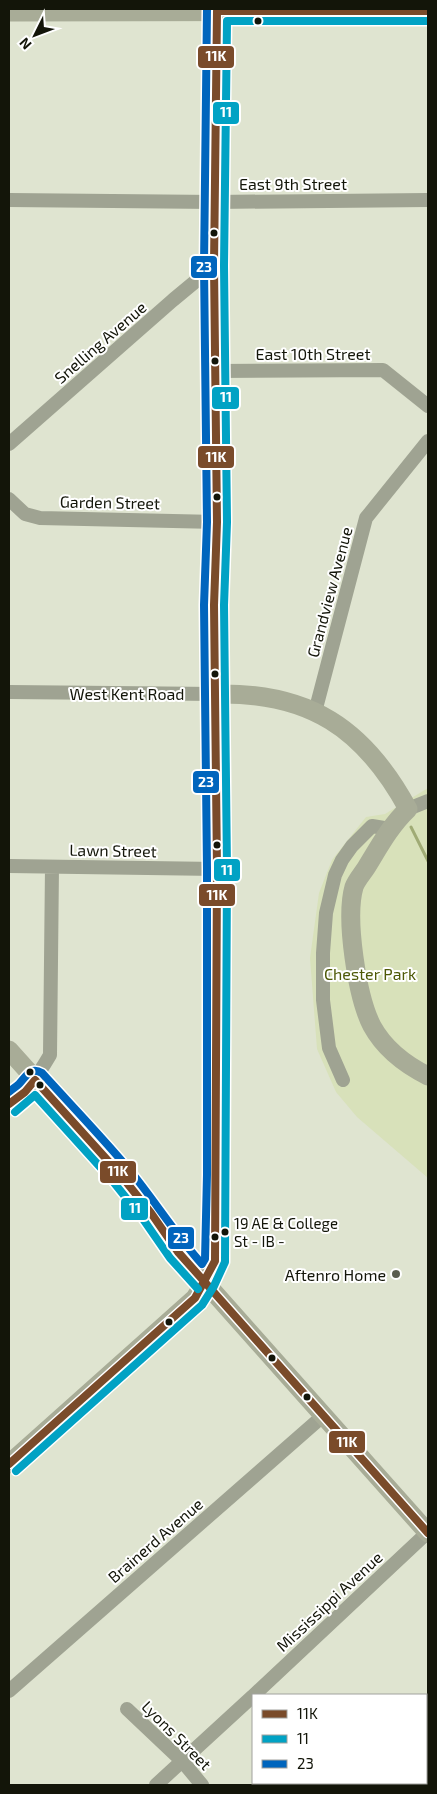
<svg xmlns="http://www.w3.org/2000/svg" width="437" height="1794" font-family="'Exo 2',sans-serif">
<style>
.green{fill:#d8e1ba}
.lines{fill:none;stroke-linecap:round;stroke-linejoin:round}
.stream{stroke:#a0ab75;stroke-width:3}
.street{stroke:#9fa392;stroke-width:14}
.secondary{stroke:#a8ac97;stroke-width:19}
.bus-1-casing{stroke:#fff;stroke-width:11}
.bus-2-casing{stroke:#fff;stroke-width:11}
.bus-3-casing{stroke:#fff;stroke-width:11}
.bus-1{stroke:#7a4b2a;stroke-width:8}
.bus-2{stroke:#01a2c4;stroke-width:8}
.bus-3{stroke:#0065bd;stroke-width:8}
.bus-dot{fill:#131509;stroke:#fff;stroke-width:2}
.poi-dot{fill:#5a5d4f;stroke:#fff;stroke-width:2}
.labels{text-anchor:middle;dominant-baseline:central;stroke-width:4;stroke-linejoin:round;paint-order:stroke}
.bus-label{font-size:15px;fill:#131509;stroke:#fff;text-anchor:start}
.street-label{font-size:16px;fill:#131509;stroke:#fff}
.park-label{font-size:16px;fill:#4e5907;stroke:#fff}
.poi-label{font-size:16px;fill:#131509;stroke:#fff;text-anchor:end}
.line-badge{stroke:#fff;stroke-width:2}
.badge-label{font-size:14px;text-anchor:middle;font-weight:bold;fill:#fff}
</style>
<rect width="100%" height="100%" fill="#dfe4d0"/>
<path class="green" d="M428,788v390l-71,-61 -21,-25 -19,-43 -7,-91 9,-65 13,-33 34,-43 19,-3z"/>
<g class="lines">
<path class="stream" d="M411,827l17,34"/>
<path class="street" d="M9,200l206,2 213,-2
M216,371l167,-1 45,36
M9,444l164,-144 41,-34
M9,499l16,15 15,4 177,4
M9,692l207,2
M315,712l51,-194 62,-77
M408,809l20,-8
M9,866l208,3
M343,1080l-14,-32 -6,-48v-47l3,-40 9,-38 7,-15 10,-14 20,-20 18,3
M9,1104c21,-16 28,-27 41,-49l2,-188
M9,1691l315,-276
M254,1695l174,-163
M127,1709l56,53 19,23
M156,1785l97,-89
M421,1785l3,-2"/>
<path class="secondary" d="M9,12l419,-1
M216,694c93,-2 148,34 192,115 -18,17 -29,38 -42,59 -4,6 -10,13 -12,19 -9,31 3,110 18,139 12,22 34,39 56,50
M9,1050c59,66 119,129 169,202l250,281
M9,1464l186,-166 10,-16 10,-21 2,-392 -3,-264 3,-83 -3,-256 3,-257"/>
<defs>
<path id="bus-1" d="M9,1104l16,-12 10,-12 84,93 32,40 27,39 250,281
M9,1464l186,-166 20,-37 2,-392 -3,-264 3,-83 -3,-256 3,-255h211"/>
<path id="bus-2" d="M15,1112l20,-17 76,84 32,40 27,39 28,31
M16,1471l186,-166 12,-19 11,-24 2,-393 -3,-264 3,-83 -3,-256 3,-245h201"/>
<path id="bus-3" d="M9,1092c3,-3 7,-5 10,-8 7,-7 11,-18 23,-11 28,31 58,62 85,94 26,31 48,67 75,97l3,-5 2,-84v-306l-3,-264 3,-83 -3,-256 3,-257"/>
</defs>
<use href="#bus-1" class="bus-1-casing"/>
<use href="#bus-2" class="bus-2-casing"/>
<use href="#bus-3" class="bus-3-casing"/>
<use href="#bus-1" class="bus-1"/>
<use href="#bus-2" class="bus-2"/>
<use href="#bus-3" class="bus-3"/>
</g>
<g class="bus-dot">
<circle cx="258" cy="21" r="4.5"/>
<circle cx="214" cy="233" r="4.5"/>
<circle cx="215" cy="361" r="4.5"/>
<circle cx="217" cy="497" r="4.5"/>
<circle cx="215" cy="674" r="4.5"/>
<circle cx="217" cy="845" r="4.5"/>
<circle cx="30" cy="1072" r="4.5"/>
<circle cx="40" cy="1085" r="4.5"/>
<circle cx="225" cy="1232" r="4.5"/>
<circle cx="215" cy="1237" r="4.5"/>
<circle cx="169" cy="1322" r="4.5"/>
<circle cx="272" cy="1358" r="4.5"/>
<circle cx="307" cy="1397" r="4.5"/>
</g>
<circle class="poi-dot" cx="396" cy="1274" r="5"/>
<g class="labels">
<g class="bus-label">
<text x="234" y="1223">19 AE &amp; College<tspan x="234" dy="18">St - IB -</tspan></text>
</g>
<g class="street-label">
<text x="293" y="183">East 9th Street</text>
<text transform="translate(100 342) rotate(-41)">Snelling Avenue</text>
<text x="313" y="353">East 10th Street</text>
<text transform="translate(110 502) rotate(1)">Garden Street</text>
<text transform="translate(329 592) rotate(-75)">Grandview Avenue</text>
<text x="127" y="693">West Kent Road</text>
<text transform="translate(113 850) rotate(1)">Lawn Street</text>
<text transform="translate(155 1540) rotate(-41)">Brainerd Avenue</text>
<text transform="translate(329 1601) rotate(-43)">Mississippi Avenue</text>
<text transform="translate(177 1735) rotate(45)">Lyons Street</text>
</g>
<g class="park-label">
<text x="370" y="973">Chester Park</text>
</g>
<g class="poi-label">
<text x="386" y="1274">Aftenro Home</text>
</g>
</g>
<g class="line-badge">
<rect x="197" y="45" width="38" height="24" rx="5" fill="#7a4b2a"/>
<rect x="212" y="101" width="28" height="24" rx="5" fill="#01a2c4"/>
<rect x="190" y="255" width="28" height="24" rx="5" fill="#0065bd"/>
<rect x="211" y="386" width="29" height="24" rx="5" fill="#01a2c4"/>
<rect x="197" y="445" width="38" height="24" rx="5" fill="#7a4b2a"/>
<rect x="192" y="770" width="28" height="24" rx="5" fill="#0065bd"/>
<rect x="213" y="858" width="28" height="24" rx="5" fill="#01a2c4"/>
<rect x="198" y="883" width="38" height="24" rx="5" fill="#7a4b2a"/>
<rect x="99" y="1160" width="38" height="24" rx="5" fill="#7a4b2a"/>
<rect x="120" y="1197" width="29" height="24" rx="5" fill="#01a2c4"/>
<rect x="167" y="1226" width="28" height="24" rx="5" fill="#0065bd"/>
<rect x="328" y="1430" width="38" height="24" rx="5" fill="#7a4b2a"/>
</g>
<g class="badge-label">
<text x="216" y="61">11K</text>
<text x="226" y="117">11</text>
<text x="204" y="272">23</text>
<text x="226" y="402">11</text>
<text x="216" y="462">11K</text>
<text x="206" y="787">23</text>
<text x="227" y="875">11</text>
<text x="217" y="900">11K</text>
<text x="118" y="1176">11K</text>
<text x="135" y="1213">11</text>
<text x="181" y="1243">23</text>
<text x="347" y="1447">11K</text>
</g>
<rect width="437" height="1794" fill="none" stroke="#131509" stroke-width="20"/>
<rect x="252" y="1694" width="175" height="90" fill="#ffffff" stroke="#a1a19d"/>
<rect x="262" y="1710" width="25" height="8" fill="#7a4b2a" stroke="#a1a19d"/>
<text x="297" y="1719" font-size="15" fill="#131509">11K</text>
<rect x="262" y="1735" width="25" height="8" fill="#01a2c4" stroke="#a1a19d"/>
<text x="297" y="1744" font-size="15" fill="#131509">11</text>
<rect x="262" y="1760" width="25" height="8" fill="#0065bd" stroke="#a1a19d"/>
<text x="297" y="1769" font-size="15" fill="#131509">23</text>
<g transform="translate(35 35) rotate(228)" stroke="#ffffff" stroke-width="4" paint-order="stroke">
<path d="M0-4L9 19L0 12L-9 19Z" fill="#131509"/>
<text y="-8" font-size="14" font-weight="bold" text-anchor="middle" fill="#131509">N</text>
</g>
</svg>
